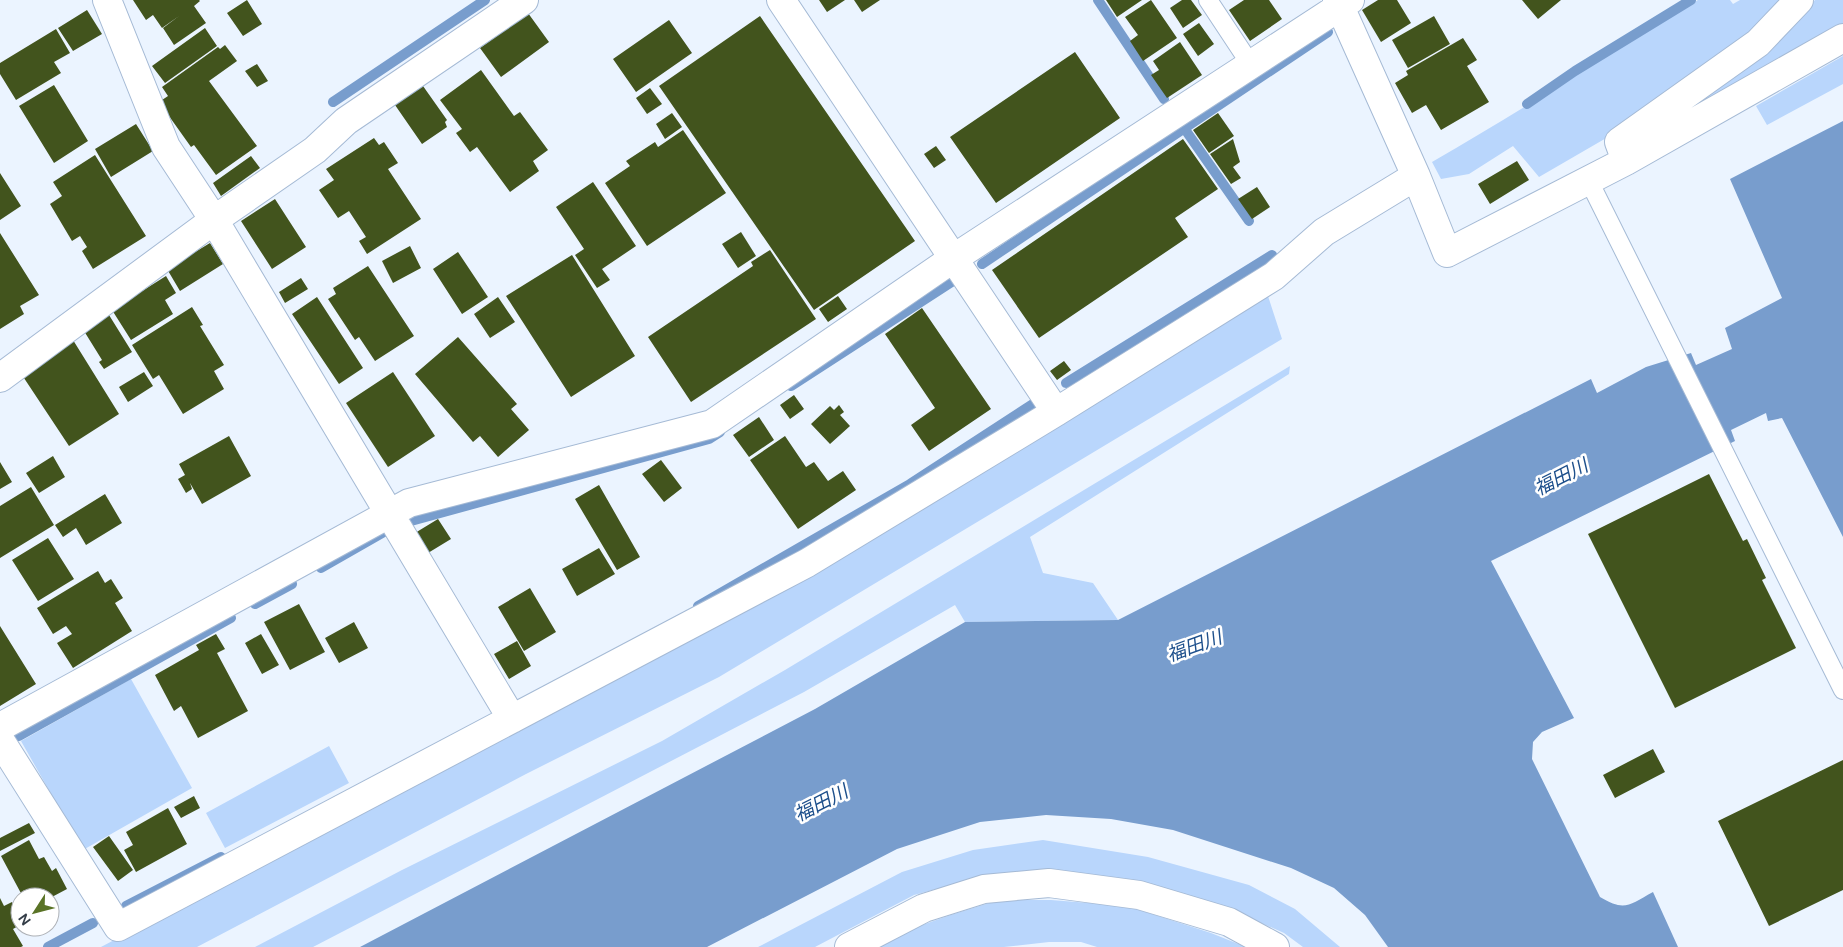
<svg xmlns="http://www.w3.org/2000/svg" width="1843" height="947" font-family="'DM Sans','Noto Sans JP',sans-serif">
<style>
.green{fill:#b9d6fc}
.water{fill:#789dcd}
.lines{fill:none;stroke-linecap:round;stroke-linejoin:round}
.stream{stroke:#789dcd;stroke-width:10}
.building{fill:#42541d}
.service-casing{stroke:#a5bad5;stroke-width:20}
.minor-casing{stroke:#a5bad5;stroke-width:30}
.service{stroke:#fff;stroke-width:18}
.minor{stroke:#fff;stroke-width:28}
.labels{text-anchor:middle;dominant-baseline:central;stroke-width:5;stroke-linejoin:round;paint-order:stroke}
.water-label{font-size:19px;font-style:italic;fill:#1e508c;stroke:#fff}
</style>
<rect width="100%" height="100%" fill="#ebf4ff"/>
<path class="green" d="M1698,0h32l3,4 7,-4h50l-28,29 -154,108 -69,40 -26,-31 -44,28 -28,5 -9,-17c90,-52 177,-108 266,-162z
M1815,0h28v25l-190,107 154,-123z
M1843,56v28l-76,41 -11,-19z
M1267,293l15,46 -563,338 -193,97 -329,173h-96l708,-374z
M1290,366l-1,8 -259,163 13,36 50,10 25,37 -153,2 -10,-17 -151,87 -491,255h-58l147,-77 260,-129 123,-71z
M131,679l61,109 -109,62 -62,-109z
M329,746l20,37 -124,65 -19,-35z
M1043,840l105,17 101,28 46,24 45,38h-37l-19,-14 -54,-24 -85,-27 -98,-11 -70,7 -63,17 -99,52h-57l144,-75 71,-22z
M999,900h52l76,6 84,27 35,14h-149l-16,-5h-32l-45,5h-131c40,-21 83,-34 126,-47z"/>
<path class="water" d="M1843,121v416l-61,-119 -14,3 -2,-8 -35,17 4,11 -244,120 83,157 -32,14 -9,10 -1,17 68,138c25,15 29,8 53,-5l25,55h-290l-23,-32 -31,-27 -43,-20 -118,-38 -62,-11 -65,-4 -66,7 -83,27 -190,98h-347l455,-238 150,-87 153,-2 473,-241 6,14 49,-26 45,-14 5,12 36,-16 -7,-21 57,-30 -52,-119z"/>
<g class="lines">
<path class="stream" d="M1098,0l66,99
M333,102l152,-102
M1527,104l48,-33 116,-71
M1184,128l65,93
M982,264l346,-232
M1066,383l206,-128
M791,386l162,-105
M411,521l298,-82 11,-7
M321,568l63,-36
M255,604l37,-20
M698,606l212,-122 123,-80
M19,736l212,-118
M126,906l95,-49
M48,947l45,-24"/>
</g>
<path class="building" d="M133,0h66l1,1 -6,5 12,17 -32,22 -11,-17 16,-12 -17,12 -9,-13 -7,5z
M247,0l15,24 -19,12 -16,-23z
M819,0h26l-18,12z
M854,0h26l-18,12z
M1106,0h36l-25,17z
M1151,0l26,38 -34,23 -13,-20 8,-6 -13,-18z
M1182,0h9l11,15 -19,13 -13,-20z
M1244,0h25l13,19 -32,22 -21,-31z
M1378,0h19l14,23 -30,19 -19,-32z
M1522,0h39l-23,19z
M87,10l15,24 -29,17 -15,-23z
M528,13l21,29 -48,35 -21,-29z
M760,16l155,225 -101,69 -155,-224z
M1434,16l16,28 -42,24 -16,-28z
M669,20l23,33 -56,39 -23,-33z
M1199,23l15,21 -16,12 -15,-22z
M205,28l12,18 -52,37 -13,-17z
M56,29l14,24 -16,9 7,11 -45,27 -16,-26v-11z
M1463,38l14,22 -10,6 22,36 -48,28 -15,-25 -14,8 -17,-30 13,-8 -2,-4z
M1180,42l22,33 -35,23 -16,-23 8,-5 -6,-9z
M225,45l12,16 -28,20 48,65 -41,29 -22,-30 -3,2 -32,-45 9,-6 -6,-9 56,-40 2,2z
M1075,52l45,66 -124,85 -46,-66z
M257,64l11,17 -11,6 -12,-16z
M481,70l33,46 6,-4 28,38 -15,11 6,10 -29,21 -33,-45 -7,5 -14,-19 6,-4 -22,-29z
M54,85l34,56 -34,22 -35,-57z
M423,86l24,34 -2,2 2,5 -25,17 -27,-39z
M650,88l12,16 -15,10 -11,-16z
M672,113l10,14 -17,12 -9,-15z
M1218,113l16,23 -25,17 -16,-23z
M136,124l17,27 -42,26 -16,-28z
M683,130l43,63 -79,53 -42,-63 25,-17 -4,-5 29,-19 3,5z
M374,138l5,7 5,-3 14,21 -10,6 33,50 -54,35 -8,-13 7,-4 -17,-26 -11,7 -19,-28 15,-10 -8,-11z
M1183,139l35,50 -43,29 13,19 -149,101 -47,-68z
M1233,139l7,23 -7,5 8,11 -10,6 -21,-30z
M936,146l10,14 -12,8 -10,-14z
M95,155l51,81 -53,33 -11,-18 5,-4 -7,-11 -8,5 -22,-37 12,-8 -9,-14z
M251,156l9,12 -39,28 -8,-13z
M1517,161l12,19 -39,24 -12,-20z
M0,173l21,33 -21,14z
M593,182l43,64 -34,23 8,11 -13,8 -22,-33 9,-6 -28,-42z
M1257,187l13,20 -18,12 -14,-20z
M275,199l31,48 -34,22 -31,-48z
M741,232l15,24 -18,12 -16,-24z
M0,233l39,62 -19,11 4,8 -24,15z
M210,243l13,21 -43,27 -13,-22z
M410,246l11,22 -28,15 -11,-22z
M770,250l46,69 -125,83 -43,-65 105,-71 -2,-4z
M458,252l30,45 -26,17 -29,-45z
M572,255l63,101 -64,41 -65,-101z
M368,266l46,70 -39,25 -16,-24 -4,3 -27,-41 8,-5 -3,-6z
M166,276l10,17 -11,7 8,14 -42,26 -19,-30z
M301,278l7,11 -23,14 -6,-11z
M838,296l9,13 -19,13 -9,-13z
M317,297l46,71 -24,16 -47,-70z
M498,297l17,25 -25,16 -16,-24z
M192,307l11,18 -3,1 24,39 -10,6 10,18 -41,25 -24,-39 -6,4 -21,-34z
M922,308l69,101 -62,42 -18,-26 24,-17 -50,-74z
M109,315l23,37 -28,17 -5,-7 3,-2 -18,-29z
M458,337l59,67 -6,5 18,21 -31,27 -18,-21 -7,6 -58,-68z
M73,340l46,74 -50,32 -49,-74z
M1064,361l7,9 -14,10 -7,-9z
M144,372l9,14 -25,16 -9,-15z
M393,372l42,64 -47,31 -42,-64z
M794,395l10,14 -14,10 -10,-14z
M839,405l5,7 -4,3 10,11 -20,18 -19,-20 19,-18 4,4z
M759,417l15,23 -25,17 -16,-22z
M229,436l22,40 -49,28 -12,-21 2,6 -6,4 -8,-14 7,-4 -6,-11z
M785,436l21,31 8,-5 14,19 15,-10 13,19 -58,39 -48,-69z
M53,456l12,21 -26,16 -13,-20z
M661,460l21,28 -18,14 -22,-28z
M0,462l12,20 -12,7z
M1709,474l34,67 4,-2 19,39 -4,2 34,68 -121,60 -87,-174z
M599,485l41,72 -23,13 -42,-71z
M31,487l23,38 -54,33v-52z
M105,494l17,29 -36,22 -10,-17 -13,9 -8,-12z
M438,519l13,20 -23,14 -13,-20z
M48,538l26,41 -36,22 -26,-41z
M599,548l16,26 -38,22 -15,-27z
M98,571l7,12 6,-4 12,19 -8,5 17,28 -59,37 -16,-25 15,-9 -6,-8 -13,8 -16,-26z
M530,588l26,44 -32,19 -26,-44z
M299,604l26,48 -35,18 -26,-48z
M354,622l14,26 -29,15 -14,-25z
M0,626l36,58 -36,22z
M216,634l9,15 -8,4 31,58 -50,27 -17,-32 -7,5 -19,-36 44,-25 -3,-5z
M261,634l18,31 -17,9 -17,-31z
M517,641l14,25 -22,13 -15,-25z
M1653,749l12,23 -50,26 -12,-23z
M1843,760v130l-74,36 -51,-105z
M194,796l6,12 -19,10 -7,-11z
M168,808l19,36 -51,28 -12,-22 9,-5 -7,-13z
M29,823l6,10 -35,18v-13z
M109,836l24,34 -15,11 -25,-34z
M29,840l10,19 5,-2 8,14 4,-3 11,21 -17,9 -27,-1 -22,-41z
M0,898l4,8 8,-4 8,14v9l-7,4 10,17 -2,1h-21z"/>
<g class="lines">
<defs>
<path id="service" d="M1208,0l43,65
M1588,179l255,511"/>
<path id="minor" d="M107,0l59,147 48,73 298,499
M781,0l275,412
M1337,0l79,176 31,77 179,-92 217,-123
M1626,161l-7,-19 139,-99 41,-43
M0,378l214,-158 101,-70 31,-29 178,-121
M0,727l409,-224 303,-79 242,-166 396,-258
M0,740l118,187 689,-364 249,-151 218,-136 50,-44 92,-56
M849,947l75,-39 60,-19 65,-6 90,12 90,27 46,25"/>
</defs>
<use href="#service" class="service-casing"/>
<use href="#minor" class="minor-casing"/>
<use href="#service" class="service"/>
<use href="#minor" class="minor"/>
</g>
<g class="labels">
<g class="water-label">
<text transform="translate(1561 477) rotate(-27)">福田川</text>
<text transform="translate(1194 646) rotate(-20)">福田川</text>
<text transform="translate(821 803) rotate(-27)">福田川</text>
</g>
</g>
<g transform="translate(35 912) rotate(234)"><circle r="24" fill="#ffffff" stroke="#aeb1b6"/>
<path d="M0-4L9 19L0 12L-9 19Z" fill="#5a7326"/>
<text y="-8" font-size="14" font-weight="bold" text-anchor="middle" fill="#343d48">N</text>
</g>
</svg>
